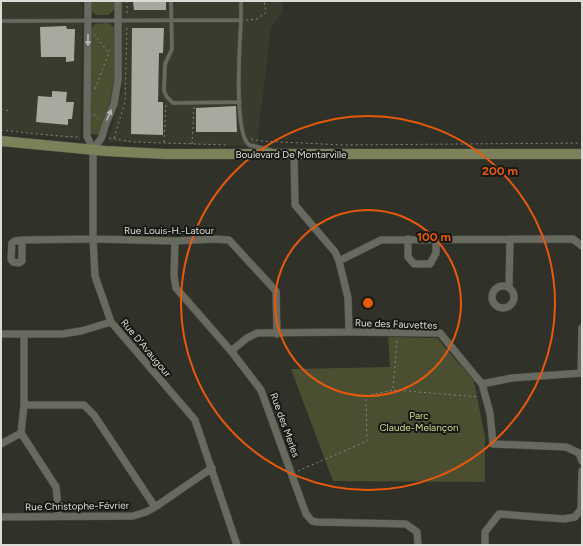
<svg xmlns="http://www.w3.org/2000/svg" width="583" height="546" font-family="Figtree,sans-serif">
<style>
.built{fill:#393b2c}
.green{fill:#4b4e31}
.building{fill:#a8a99f}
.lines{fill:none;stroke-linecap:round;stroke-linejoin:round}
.lane-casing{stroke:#4b4c44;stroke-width:4.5}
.street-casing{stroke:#4b4c44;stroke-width:8}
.secondary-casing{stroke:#4b4c44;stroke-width:11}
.path{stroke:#85867f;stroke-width:1;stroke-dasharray:2 3;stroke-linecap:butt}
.lane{stroke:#686a60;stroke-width:3.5}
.street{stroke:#686a60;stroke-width:7}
.secondary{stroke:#7d815a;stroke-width:10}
.oneway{fill:#b3b4ad}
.ring{fill:none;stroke:#e8590c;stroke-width:2}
.labels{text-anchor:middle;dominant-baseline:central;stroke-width:4;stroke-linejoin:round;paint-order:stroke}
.street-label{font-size:10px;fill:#dcdcd7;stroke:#181915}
.park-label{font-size:10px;fill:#d1d98a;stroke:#181915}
.centre{fill:#e8590c;stroke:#181915;stroke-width:2}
.ring-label{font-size:12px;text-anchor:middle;font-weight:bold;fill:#e8590c;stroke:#181915;stroke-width:4;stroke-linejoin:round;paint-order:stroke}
</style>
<rect width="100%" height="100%" fill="#303128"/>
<path class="built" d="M1,1h82l-3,139 -79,-11z
M122,1h160v12l-11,15 -14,118 -149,-4 14,-54z"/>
<path class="green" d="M90,1h25l-1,9 -6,5h-12l-5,-5z
M108,23l5,3 3,5 -1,46 -6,28 -10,30 -8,-1 -1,-28 1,-77 4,-5z
M388,337l49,1 37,43 11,56v45l-152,-1 -42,-112 99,-2z"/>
<path class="building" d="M133,1h33v9h-32z
M66,26l1,3h8l-1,32 -8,1v-5h-25l-1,-30z
M132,28h32l-1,25h-4l-1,49h5v33l-32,-1z
M52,91l15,1 -1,10h8l-2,17h-4v6l-32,-3 2,-26 14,1z
M236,106l1,26h-41v-24z"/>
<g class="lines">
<defs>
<path id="lane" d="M171,1l1,48 -7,15 -1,27 3,6 6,6 67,-1
M241,20c-1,22 -8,112 8,125l22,5
M1,21l240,-1v-19"/>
<path id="street" d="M88,1l-1,135 6,14v89l2,37 16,46 84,98 42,125
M93,150l9,-13 3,-11 9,-22 4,-24v-79
M294,153l1,52 40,47 4,9 9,37 1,34
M408,239v18l6,7h16l6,-11v-14
M22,240v21l-3,2 -6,-1 -2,-3 1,-16 3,-2 7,-1 71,-1 82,2 40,-2 14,1 47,51 1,43
M175,241l-1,35 2,12 55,63 30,39 45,124 6,7 5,1 89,2 11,8 1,13
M339,261l42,-21 192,-1 9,7
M492 297a11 11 0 1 1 22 0a11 11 0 1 1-22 0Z
M509,287l1,-48
M1,334h61l19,-3 30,-9
M24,334v71l-3,28 35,54 3,29
M231,351l16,-13 10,-5 92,-1 91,1 42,51 8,29 3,31 73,3 13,6 3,8
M581,373l1,-45
M482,384l30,-6 70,-5
M24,405h60l10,10 61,92
M1,444l20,-11
M1,517l132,-1 13,-4 9,-5 57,-39
M485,545v-13l14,-18 65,5 11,-2 6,-8 1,-38"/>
<path id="secondary" d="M1,141l105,10 59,3h417"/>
</defs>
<use href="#lane" class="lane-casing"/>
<use href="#street" class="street-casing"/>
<use href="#secondary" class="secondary-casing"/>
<path class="path" d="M127,1v13
M246,20l11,-1 9,-7 -2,-11
M94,34l14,18
M95,89l16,-42
M1,109l9,2
M94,114l6,7
M1,130c26,3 52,6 78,7
M109,138l24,4 94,3
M114,138l11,-36 2,-76
M251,139l10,2 82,4 239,-2
M164,142l2,-38
M192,144l2,-37
M394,390l85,7
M298,471l69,-30 -1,-45 27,-6 4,-51"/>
<use href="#lane" class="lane"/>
<use href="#street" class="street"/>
<use href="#secondary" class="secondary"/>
</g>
<defs><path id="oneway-solid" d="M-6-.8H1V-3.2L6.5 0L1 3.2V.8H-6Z"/></defs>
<g class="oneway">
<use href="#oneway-solid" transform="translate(88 40) rotate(90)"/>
<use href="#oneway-solid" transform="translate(109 115) rotate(-66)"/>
</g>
<g class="ring">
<circle cx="368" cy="303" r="93"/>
<circle cx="368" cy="303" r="187"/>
</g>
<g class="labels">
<g class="street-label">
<text x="291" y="154">Boulevard De Montarville</text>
<text x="169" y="230">Rue Louis-H.-Latour</text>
<text transform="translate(396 324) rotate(2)">Rue des Fauvettes</text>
<text transform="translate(146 348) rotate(50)">Rue D'Avaugour</text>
<text transform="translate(285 425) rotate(70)">Rue des Merles</text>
<text transform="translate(77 506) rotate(-1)">Rue Christophe-Février</text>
</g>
<g class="park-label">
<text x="419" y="415">Parc<tspan x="419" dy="12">Claude-Melançon</tspan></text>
</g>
</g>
<circle cx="368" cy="303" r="6" class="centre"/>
<g class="ring-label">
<text x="500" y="175">200 m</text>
<text x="434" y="241">100 m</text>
</g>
<rect width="583" height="546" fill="none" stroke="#dcdcd7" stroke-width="4"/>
</svg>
